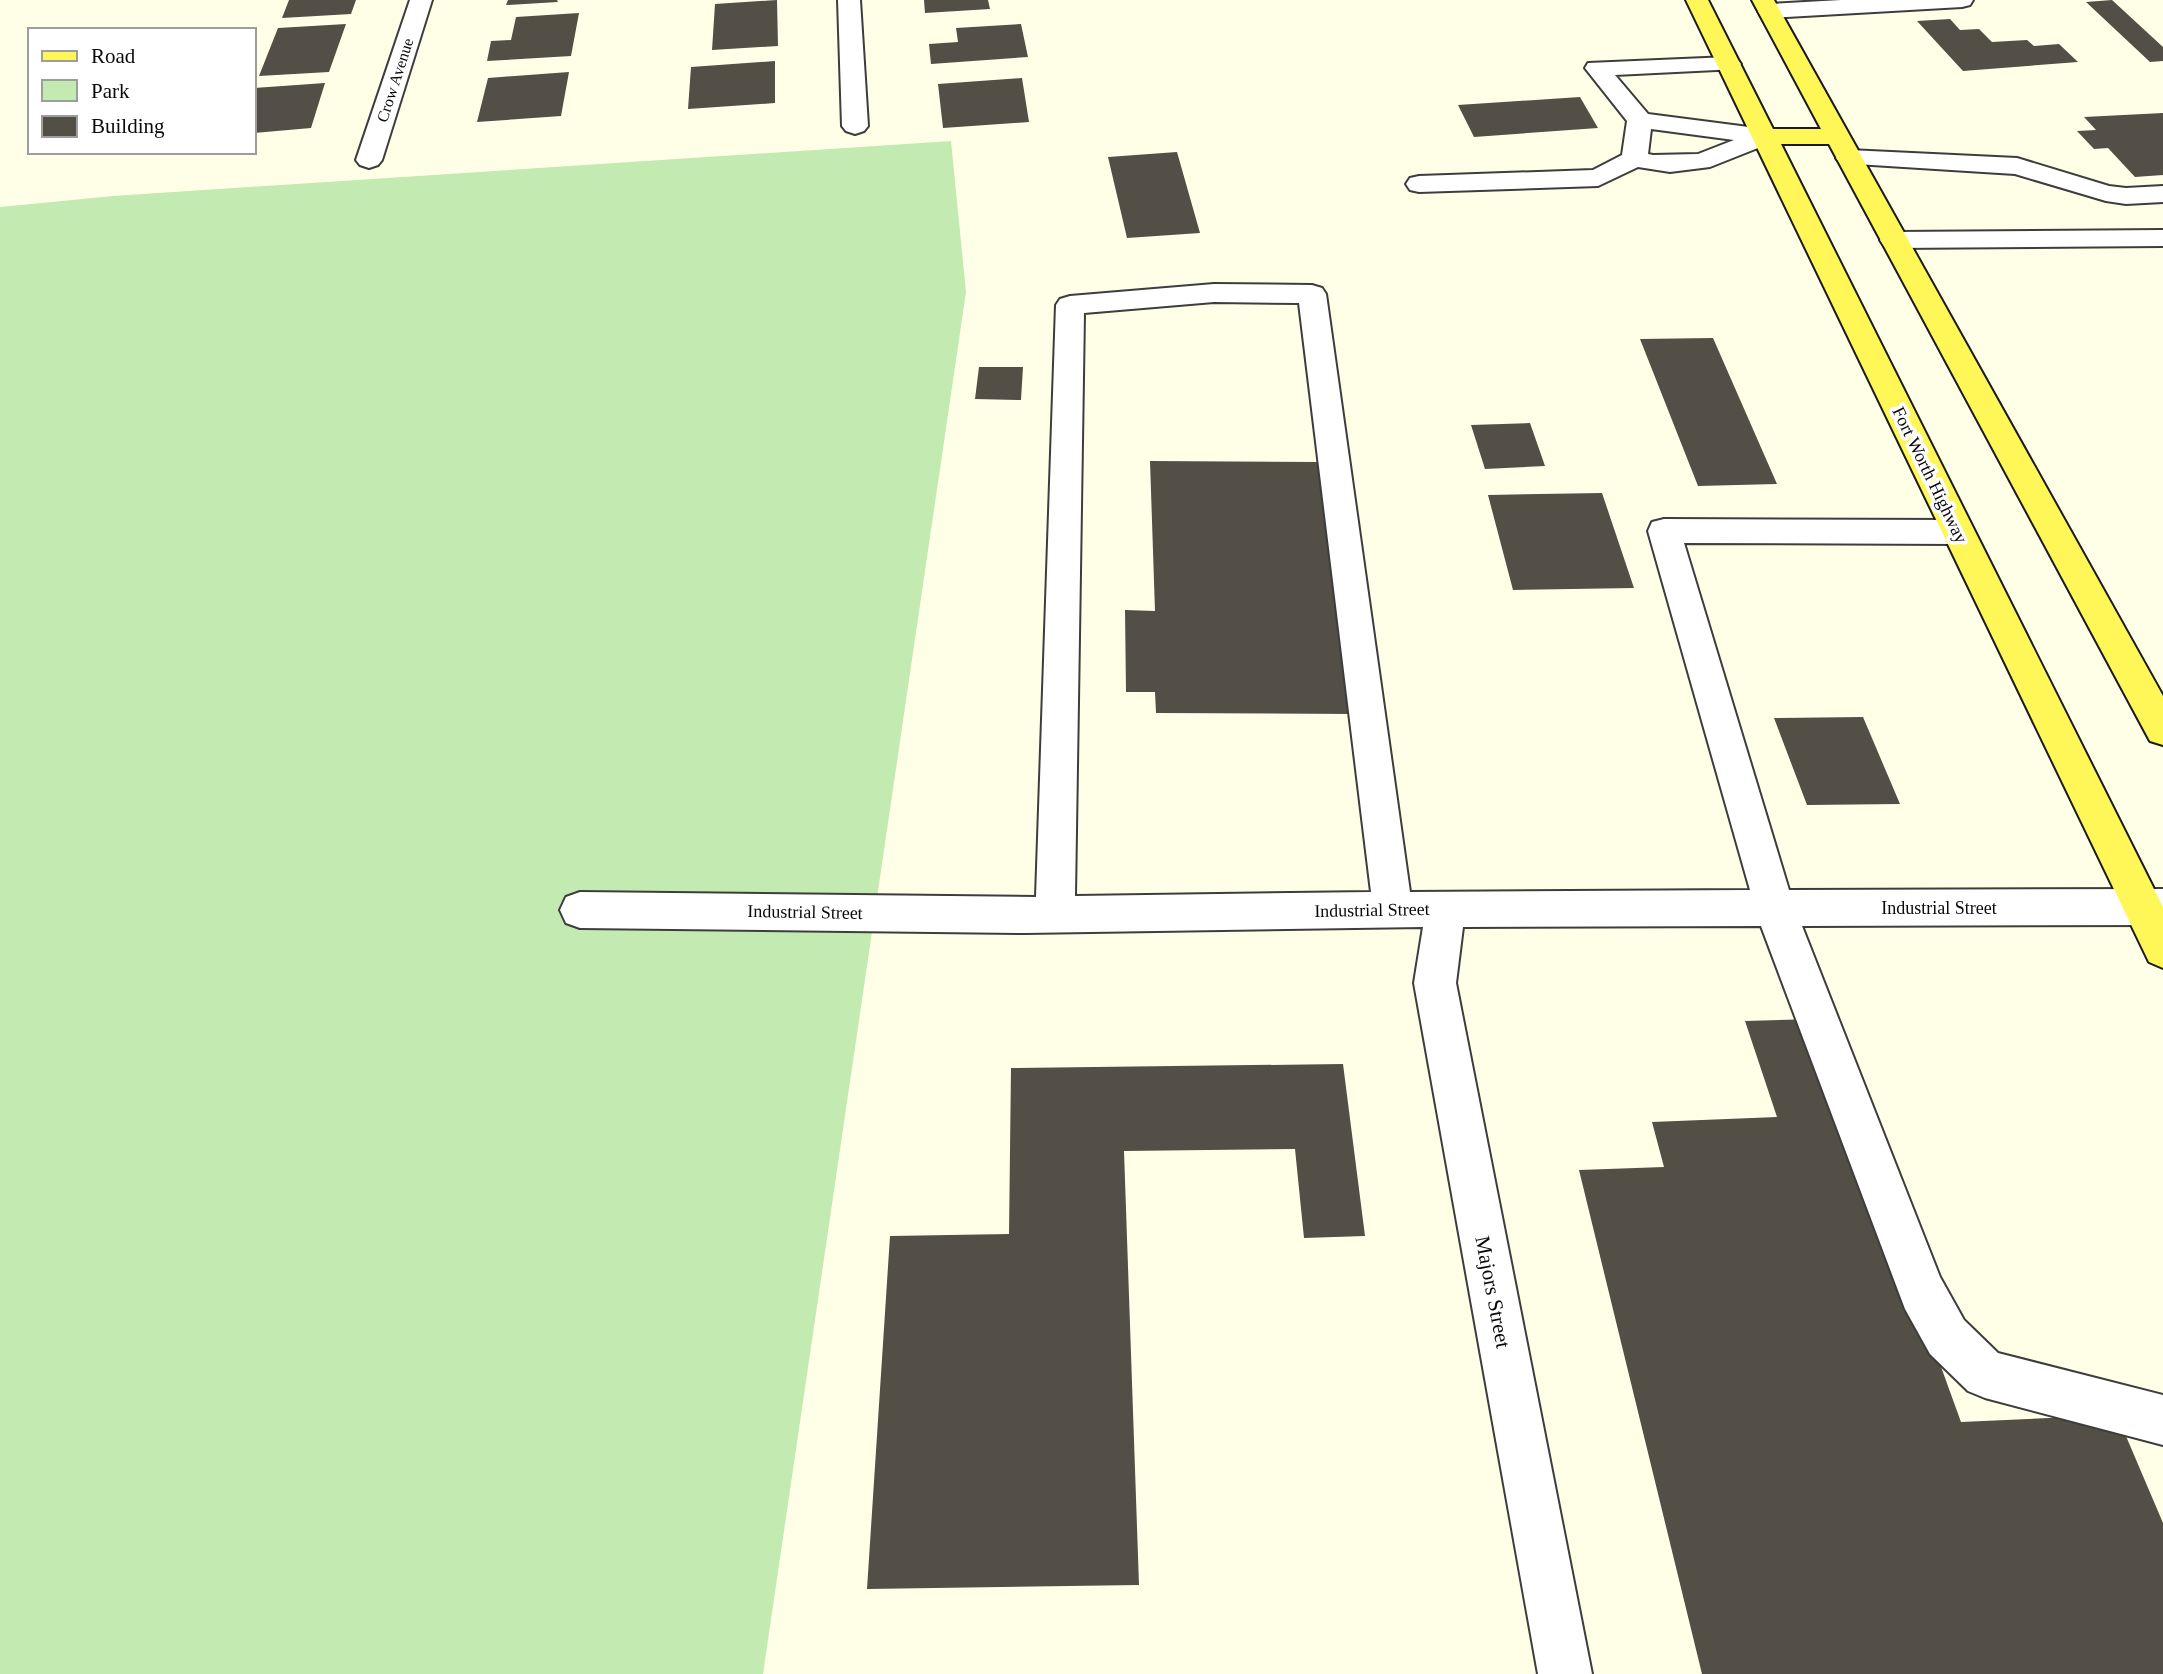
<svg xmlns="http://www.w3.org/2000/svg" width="2163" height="1674" font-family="'Times New Roman',serif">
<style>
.green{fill:#c3eab1}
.building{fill:#534e46}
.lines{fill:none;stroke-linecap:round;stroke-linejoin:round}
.minor-casing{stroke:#3d3d3d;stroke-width:4}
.major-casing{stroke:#1b1b1b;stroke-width:4}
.minor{fill:#fff;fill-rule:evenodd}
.major{fill:#fff658;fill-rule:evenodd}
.labels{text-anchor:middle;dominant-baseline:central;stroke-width:7;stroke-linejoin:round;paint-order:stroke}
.far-street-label{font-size:16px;fill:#0a0a0a;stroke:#fff}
.street-label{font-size:18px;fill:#0a0a0a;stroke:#fff}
.near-street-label{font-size:21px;fill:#0a0a0a;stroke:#fff}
</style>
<rect width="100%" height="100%" fill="#ffffe8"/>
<path class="green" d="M951,141l15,151 -203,1382h-763v-1467l113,-11z"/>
<path class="building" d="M289,0h67l-5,14 -69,4z
M508,0h49l1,2 -52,3z
M777,0l1,46 -66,4 3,-46z
M924,0h64l2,9 -65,4z
M2112,0l51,47v14l-13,1 -64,-60z
M579,13l-8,43 -84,5 4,-20 20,-1 5,-23z
M1950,19l10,11 19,-1 13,13 35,-2 7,6 25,-2 19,18 -115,9 -46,-50z
M346,24l-17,48 -70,4 19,-48z
M1021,24l7,33 -97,7 -2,-20 29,-2 -2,-14z
M775,61v42l-87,6 3,-42z
M569,72l-8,44 -84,6 11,-44z
M1022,78l7,44 -86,6 -5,-44z
M325,83l-14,45 -57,5v-45z
M1580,97l18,31 -124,9 -16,-32z
M2163,113v62l-28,2 -27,-29 -14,1 -17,-18 19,-1 -12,-13z
M1177,152l23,81 -73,5 -19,-81z
M1713,338l64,146 -79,2 -58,-147z
M979,367h44l-2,33 -46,-1z
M1530,423l15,43 -60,3 -14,-44z
M1150,461l170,1 34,252 -198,-1 -1,-21h-29l-1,-82 30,1z
M1602,493l32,95 -121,2 -25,-95z
M1863,717l37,87 -93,1 -33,-87z
M1815,1019l146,403 156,-7 46,108v151h-461l-123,-504 85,-3 -12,-45 125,-5 -32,-96z
M1343,1064l22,172 -61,2 -9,-89 -171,2 15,434 -272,4 23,-353 119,-2 2,-166z"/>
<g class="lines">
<defs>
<path id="minor" d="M410,0h22l-50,160 -4,5 -9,3 -9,-3 -4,-5z
M838,0h22l8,126 -4,5 -9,3 -9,-3 -4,-5z
M1841,0h132l-3,5 -8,2 -193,11 -8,-2 -3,-5 3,-5 8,-2z
M1729,57l8,2 4,5 -4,5 -122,6 33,39 116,15 9,3 4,5 -4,5 -63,25 -40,5 -32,-5 -40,19 -179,6 -9,-2 -4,-6 4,-6 9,-2 174,-6 29,-15 5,-34 -42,-53 3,-5zM1651,129l83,11 -36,14 -45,1 -5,-1z
M1849,150l168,8 92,28 17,2 37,-2v16l-37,2 -20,-3 -91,-27 -175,-11 -4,-5 4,-5z
M2163,230v16l-269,2 -10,-2 -4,-6 4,-6 10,-2z
M1214,284l98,1 10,3 4,6 84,598 340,-2 -102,-359 4,-9 12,-3 294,1 12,3 4,9 -4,9 -12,3 -274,-1 105,347 374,-1v36l-361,1 138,351 24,43 34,33 165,42v50l-178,-47 -17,-7 -38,-37 -25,-45 -144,-383 -298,1 -7,56 136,691h-54l-124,-691 9,-56 -398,6 -445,-5 -14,-5 -6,-13 6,-13 14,-5 456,5 20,-592 4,-6 10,-3zM1214,302l85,1 72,589 -296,4 9,-583z"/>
<path id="major" d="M1686,0h22l65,129h48l-69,-129h22l389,696v49l-13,-4 -321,-597h-48l382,763v61l-14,-6z"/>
</defs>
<use href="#minor" class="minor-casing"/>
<use href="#major" class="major-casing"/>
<use href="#minor" class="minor"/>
<use href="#major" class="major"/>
</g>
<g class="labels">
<g class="far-street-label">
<text transform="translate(395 80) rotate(-72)">Crow Avenue</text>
</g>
<g class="street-label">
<text transform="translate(1930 475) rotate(64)">Fort Worth Highway</text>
<text x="1939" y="908">Industrial Street</text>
<text transform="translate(1372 910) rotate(-1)">Industrial Street</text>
<text transform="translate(805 912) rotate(1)">Industrial Street</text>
</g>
<g class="near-street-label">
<text transform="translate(1493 1292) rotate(79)">Majors Street</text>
</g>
</g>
<rect x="28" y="28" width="228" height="126" fill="#ffffff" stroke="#9d9d9d" stroke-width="2"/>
<rect x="42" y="51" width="35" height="10" fill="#fff658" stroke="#9d9d9d" stroke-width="2"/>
<text x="91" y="63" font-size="21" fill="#0a0a0a">Road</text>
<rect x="42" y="80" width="35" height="21" fill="#c3eab1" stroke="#9d9d9d" stroke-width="2"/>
<text x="91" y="98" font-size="21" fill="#0a0a0a">Park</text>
<rect x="42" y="116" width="35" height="21" fill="#534e46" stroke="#9d9d9d" stroke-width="2"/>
<text x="91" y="133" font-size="21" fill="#0a0a0a">Building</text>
</svg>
